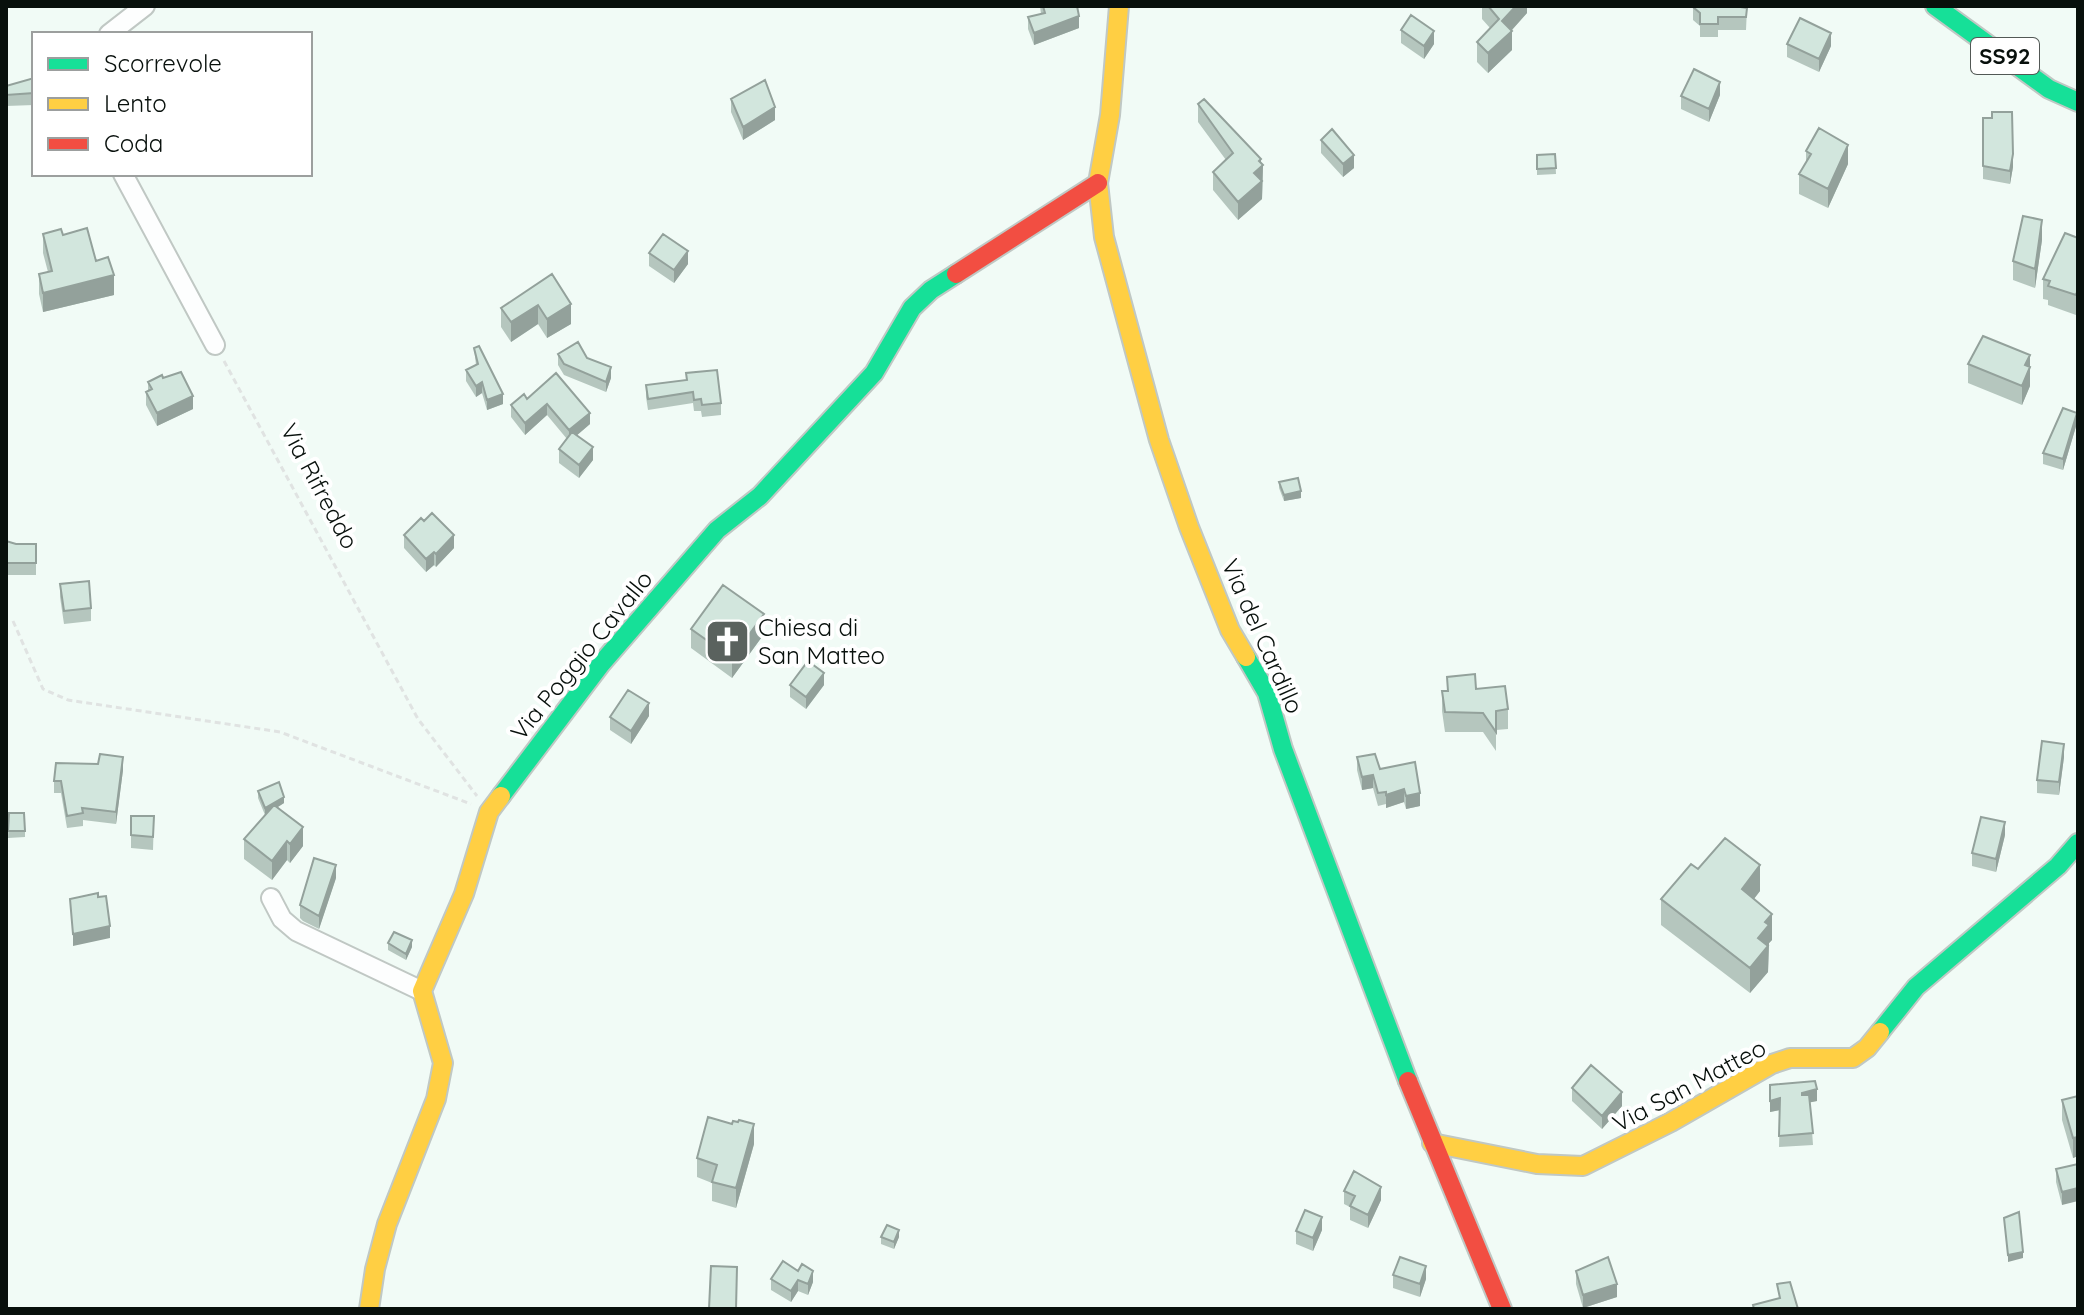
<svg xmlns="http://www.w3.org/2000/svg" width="2084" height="1315" font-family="Quicksand,sans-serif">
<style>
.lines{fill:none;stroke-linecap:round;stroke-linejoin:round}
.street-casing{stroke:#c0c8c4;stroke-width:22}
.fast-casing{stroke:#c0c8c4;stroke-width:22}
.slow-casing{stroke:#c0c8c4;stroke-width:22}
.jam-casing{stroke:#c0c8c4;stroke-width:22}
.path{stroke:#e0e3e2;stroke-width:3;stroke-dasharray:6 4;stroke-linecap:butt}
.street{stroke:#fdfefe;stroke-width:18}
.fast{stroke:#16e098;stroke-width:18}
.slow{stroke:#ffcf43;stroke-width:18}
.jam{stroke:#f24e42;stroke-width:18}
.wall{fill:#b5c6be}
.shaded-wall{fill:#93a19b}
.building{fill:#d2e6dd;stroke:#93a19b;stroke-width:2}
.labels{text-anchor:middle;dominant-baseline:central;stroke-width:8;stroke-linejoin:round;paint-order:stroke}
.shield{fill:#fff;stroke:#525855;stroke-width:2}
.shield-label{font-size:22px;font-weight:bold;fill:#08100c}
.street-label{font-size:24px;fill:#08100c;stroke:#fff}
.poi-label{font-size:24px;fill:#08100c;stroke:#fff;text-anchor:start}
</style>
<rect width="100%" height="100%" fill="#f1fbf6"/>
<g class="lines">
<defs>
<path id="street" d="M109,34l36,-28
M123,174l92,171
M271,898l11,21 14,12 126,60"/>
<path id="fast" d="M1935,6l114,83 29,13
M1246,657l21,36 16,56 125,332
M501,796l100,-132 116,-134 43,-34 114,-123 38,-65 19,-18 25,-16
M1880,1032l36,-45 142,-121 20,-23"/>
<path id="slow" d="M1119,6l-9,109 -12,68 6,54 55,203 30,87 41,103 16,27
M1432,1143l105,21 46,2 88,-44 101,-58 18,-6h63l14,-10 13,-16
M369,1309l6,-40 12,-45 49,-125 7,-36 -21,-72 42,-97 25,-82 12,-16"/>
<path id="jam" d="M956,274l142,-91
M1408,1081l94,228"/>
</defs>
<use href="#street" class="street-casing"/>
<use href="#fast" class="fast-casing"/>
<use href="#slow" class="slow-casing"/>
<use href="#jam" class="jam-casing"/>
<path class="path" d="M224,361l194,358 59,77
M13,621l30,68 25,11 212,32 191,72"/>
<use href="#street" class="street"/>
<use href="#fast" class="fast"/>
<use href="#slow" class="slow"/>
<use href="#jam" class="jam"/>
</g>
<path class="wall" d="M1040,6h37l2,22 -45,17 -6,-16v-12l13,-3z
M1482,6h45v7l-15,17v20l-24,23 -11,-11v-20l13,-14 -8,-9z
M1693,7l54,1 -1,22h-28v7h-18v-11l-7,-6z
M1401,30l33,14 -10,15 -23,-16z
M1787,44l44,2 -12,26 -32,-15z
M34,78v27l-28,1v-20z
M1720,95l-11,27 -28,-13v-13z
M731,99l44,21 -32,20 -12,-28z
M1198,104l65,61 -1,34 -24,21 -25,-30v-18l13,-12 -28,-38z
M1983,118l30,49 -3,17 -27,-5z
M1321,140l33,28 -11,9 -22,-24z
M1806,151l42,13 -20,44 -29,-14v-20l7,-12z
M1555,154l1,20 -19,1v-20z
M43,234l20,1 51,60 -71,17 -4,-18v-20l9,-2 -5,-19z
M2078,238v70l-2,7 -28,-10v-5l-5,-1v-20z
M2042,240l-7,48 -22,-8v-19z
M649,253l39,11 -14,19 -25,-17z
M552,274l19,50 -24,14 -9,-14 -27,18 -10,-15v-19z
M474,348l29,56 -16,6 -5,-17 -6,4 -10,-16v-11l10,-5z
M558,354l29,4 24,20 -5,14 -42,-17 -6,-10z
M2030,355v31l-8,19 -54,-22v-19z
M556,373l34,51 -14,12 17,24 -14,18 -20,-15v-14l8,-10 -20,-24 -22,20 -14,-18v-12l16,-6z
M686,373l35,30v12l-19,2 -1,-6h-7l-1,-8 -45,7 -2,-13v-12l40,-5z
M163,378l30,31 -36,17 -11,-21v-13l2,-1v-9z
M2077,423l-14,47 -20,-6v-11z
M1279,482l22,16 -17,3 -5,-13z
M404,535l50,13 -18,19 -2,-2 -8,7 -22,-24z
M6,541l10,3h20v31h-30z
M60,584l31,24v13l-27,3 -4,-27z
M691,629l73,5 -32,44 -41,-30z
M1447,677l29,12 32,20v20l-12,1v21l-13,-19h-38l-3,-21v-20h5z
M790,685h34l-18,24 -16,-12z
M649,716l-18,28 -21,-14v-13z
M1357,757l23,12 40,37 -14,3 -2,-7 -18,6v-4l-8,2 -5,-18 -11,2 -5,-20z
M2064,757l-5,38 -22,-2v-13z
M123,770l-7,54 -33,-4v6l-16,2 -6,-35h-7v-12z
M258,791l26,12 -6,4 25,39 -13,17 -3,-3 -15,20 -28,-21v-20l21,-24 -7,-17z
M9,813l16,18v6l-17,1z
M131,816h23l-1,34 -22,-2z
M2005,835l-9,37 -24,-6v-13z
M1698,869l62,22 -6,8 18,41 -3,3 -1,29 -18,21 -89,-68v-26z
M336,878l-17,51 -16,-8 -3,-3v-13z
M388,943l24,4 -6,13 -18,-10z
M1770,1085l47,16 -7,1 3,43 -34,2 1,-37 -10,2z
M1572,1088l50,18 -20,23 -30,-28z
M2078,1096v60l-5,2 -11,-38v-20z
M732,1124l22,20 -18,64 -24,-7v-18l-15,-6v-19z
M2078,1164l-16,41 -6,-23v-13z
M1344,1191l37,9 -13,28 -18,-8v-13l-6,-3z
M1322,1230l-9,21 -17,-7v-13z
M881,1237h18l-5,12 -13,-5z
M783,1261l30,21 -5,13 -10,-4 -7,11 -20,-12v-11z
M1576,1271l41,26 -34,11 -7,-24z
M1393,1275l33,4 -6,18 -27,-9z"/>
<path class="shaded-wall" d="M1516,6h11v7l-25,28v-20z
M1079,16v12l-45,17v-12z
M1434,31v13l-10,15v-13z
M1512,31v19l-24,23v-20z
M1831,33v13l-12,26v-13z
M1720,82v13l-11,27v-13z
M775,107v13l-32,20v-13z
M1848,145v19l-20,44v-19z
M2013,154v13l-3,17v-13z
M1354,155v13l-11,9v-13z
M1261,159v8l2,-2 -1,34 -24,21v-18l16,-29 5,-12z
M2042,220v20l-7,48v-19z
M688,251v13l-14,19v-13z
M114,275v20l-71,17v-19z
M2078,289v19l-2,7v-20z
M571,304v20l-24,14v-19z
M538,305v19l-27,18v-20z
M2030,355v31l-8,19v-19l3,-21z
M611,367v11l-5,14v-10z
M482,382v11l-6,4v-11z
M503,394v10l-16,6v-10z
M193,396v13l-36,17v-13z
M547,404v11l-22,20v-12z
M590,413v11l-21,18v-12z
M2077,413v10l-14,47v-11z
M593,447v13l-14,18v-13z
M1301,491v7l-17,3v-6z
M454,535v13l-18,19v-13z
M434,552v13l-8,7v-13z
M764,614v20l-32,44v-20z
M824,673v12l-18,24v-12z
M649,703v13l-18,28v-13z
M2064,744v13l-5,38v-13z
M123,757v13l-7,54v-12z
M1373,775v13l-11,2v-13z
M1404,789v13l-18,6v-13z
M1420,793v13l-14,3v-13z
M284,797v6l-19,12v-7z
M2005,822v13l-9,37v-13z
M303,827v19l-13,17v-19z
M287,841v19l-15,20v-19z
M336,865v13l-17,51v-13z
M1760,865v26l-18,23v-25z
M1772,914v26l-3,3 -1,29 -18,21v-25l8,-30 7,-16z
M110,926v12l-37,8v-12z
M412,940v7l-6,13v-6z
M1817,1089v12l-15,3v-11z
M1622,1092v14l-20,23v-13z
M1780,1098v12l-10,2v-11z
M754,1124v20l-18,64v-20z
M2078,1137v19l-5,2v-20z
M1381,1187v13l-13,28v-13z
M2078,1188v13l-16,4v-13z
M1322,1217v13l-9,21v-13z
M899,1230v7l-5,12v-7z
M2023,1252v6l-15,4v-7z
M1426,1266v13l-6,18v-13z
M813,1271v11l-5,13v-11z
M798,1280v11l-7,11v-11z
M1617,1284v13l-34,11v-13z"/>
<path class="building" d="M1043,6h34l2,10 -45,17 -6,-16 17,-4z
M1488,6h28l-14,15 10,10 -24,22 -11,-11 22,-23z
M1693,6h41l13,2 -1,9h-28v7h-18v-11l-7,-6z
M1411,15l23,16 -10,15 -23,-16z
M1800,18l31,15 -12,26 -32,-15z
M1694,69l26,13 -11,27 -28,-13z
M34,78v15l-28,2v-9z
M765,80l10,27 -32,20 -12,-28z
M1204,99l57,60 -2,2 4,4 -9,8 8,8 -24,21 -25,-30 20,-19 -35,-49z
M1992,112h20l1,42 -3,17 -27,-5v-48h9z
M1819,128l29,17 -20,44 -29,-15 12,-20 -5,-3z
M1332,129l22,26 -11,9 -22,-24z
M1555,154l1,14 -19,1v-14z
M2023,216l19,4 -7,49 -22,-8z
M87,228l9,33 12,-4 6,18 -71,18 -4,-19 13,-3 -9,-37 18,-5 2,6z
M2065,233l13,5v51l-2,6 -28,-9 2,-5 -7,-2z
M663,234l25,17 -14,19 -25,-17z
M552,274l19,30 -24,15 -9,-14 -27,17 -10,-14z
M1983,336l47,19 -5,10 5,2 -8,19 -54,-22z
M578,342l9,16 24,9 -5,15 -42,-18 -6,-10z
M479,346l24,48 -16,6 -5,-18 -6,4 -10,-16 12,-6 -4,-16z
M717,370l4,33 -19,2 -1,-6 -7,1 -1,-8 -45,7 -2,-14 41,-5 -1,-7z
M181,372l12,24 -36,17 -11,-21 6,-3 -4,-7 14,-7 1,3z
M556,373l34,40 -21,17 -22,-26 -22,19 -14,-18 13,-11 3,5z
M2063,408l14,5 -14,46 -20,-6z
M572,432l21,15 -14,18 -20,-16z
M1298,478l3,13 -17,4 -5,-13z
M432,513l22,22 -18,19 -2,-2 -8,7 -22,-24 17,-17 3,3z
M6,541l10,3h20v19h-30z
M89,581l2,27 -27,3 -4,-27z
M723,585l41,29 -32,44 -41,-29z
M808,661l16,12 -18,24 -16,-12z
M1475,674l1,15 29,-3 3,23 -12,2v21l-13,-19 -38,-1 -3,-21h6l-1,-14z
M628,690l21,13 -18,28 -21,-14z
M2042,741l22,3 -5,38 -22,-2z
M100,754l23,3 -7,55 -34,-4 1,5 -16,3 -6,-35h-7l2,-18 42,1z
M1375,754l5,15 35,-7 5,31 -14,3 -2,-7 -18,6v-3l-8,1 -5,-18 -11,2 -5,-20z
M279,782l5,15 -19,11 -7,-17z
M274,805l29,22 -13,17 -3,-3 -15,20 -28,-22z
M9,813h15l1,18h-17z
M131,816h23l-1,21 -22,-2z
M1981,817l24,5 -9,37 -24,-6z
M1725,838l35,27 -18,24 30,25 -7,8 4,3 -11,13 10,8 -18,22 -89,-69 30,-35 7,5z
M314,858l22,7 -17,51 -19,-11z
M98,893v4l8,-1 4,30 -37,8 -3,-35z
M394,932l18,8 -6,14 -18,-11z
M1591,1065l31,27 -20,24 -30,-28z
M1815,1081l2,8 -15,4v2h7l4,38 -34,3 1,-38 -10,3v-16z
M2078,1096v41l-5,1 -11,-38z
M708,1117l24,7 1,-3 5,1 1,-2 15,4 -18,64 -24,-6 5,-17 -20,-7z
M2078,1164v24l-16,4 -6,-23z
M1354,1171l27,16 -13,28 -18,-9 5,-10 -11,-5z
M1305,1210l17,7 -9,21 -17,-7z
M2019,1212l4,40 -15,3 -4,-37z
M887,1225l12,5 -5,12 -13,-5z
M1400,1257l26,9 -6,18 -27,-9z
M1608,1257l9,27 -34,11 -7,-24z
M783,1261l15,10 4,-7 11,7 -5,13 -10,-4 -7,11 -20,-12z
M711,1266l26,1 -1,42h-27z
M1790,1282l8,27h-44l-1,-4 27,-7 -3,-14z"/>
<defs>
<symbol id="church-square" viewBox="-11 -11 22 22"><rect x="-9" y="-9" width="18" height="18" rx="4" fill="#5a625e" stroke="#fff"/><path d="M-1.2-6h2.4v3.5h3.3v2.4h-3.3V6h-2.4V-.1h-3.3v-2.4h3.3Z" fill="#fff"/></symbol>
</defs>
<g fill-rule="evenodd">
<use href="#church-square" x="702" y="616" width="51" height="51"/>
</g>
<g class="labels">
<rect class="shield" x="1971" y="38" width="68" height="36" rx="6"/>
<g class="shield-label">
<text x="2005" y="56">SS92</text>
</g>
<g class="street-label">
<text transform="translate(320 486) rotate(62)">Via Rifreddo</text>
<text transform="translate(1263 636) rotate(66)">Via del Cardillo</text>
<text transform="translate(581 655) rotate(-51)">Via Poggio Cavallo</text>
<text transform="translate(1689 1085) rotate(-28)">Via San Matteo</text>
</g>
<g class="poi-label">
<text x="758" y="627">Chiesa di<tspan x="758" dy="28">San Matteo</tspan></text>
</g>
</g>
<rect width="2084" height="1315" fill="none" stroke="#08100c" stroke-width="16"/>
<rect x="32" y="32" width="280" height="144" fill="#ffffff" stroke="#9c9f9e" stroke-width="2"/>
<rect x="48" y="58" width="40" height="12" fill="#16e098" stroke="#9c9f9e" stroke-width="2"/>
<text x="104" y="72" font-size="24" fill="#08100c">Scorrevole</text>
<rect x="48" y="98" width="40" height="12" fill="#ffcf43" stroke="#9c9f9e" stroke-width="2"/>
<text x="104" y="112" font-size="24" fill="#08100c">Lento</text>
<rect x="48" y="138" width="40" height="12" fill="#f24e42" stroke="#9c9f9e" stroke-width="2"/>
<text x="104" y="152" font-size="24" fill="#08100c">Coda</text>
</svg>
